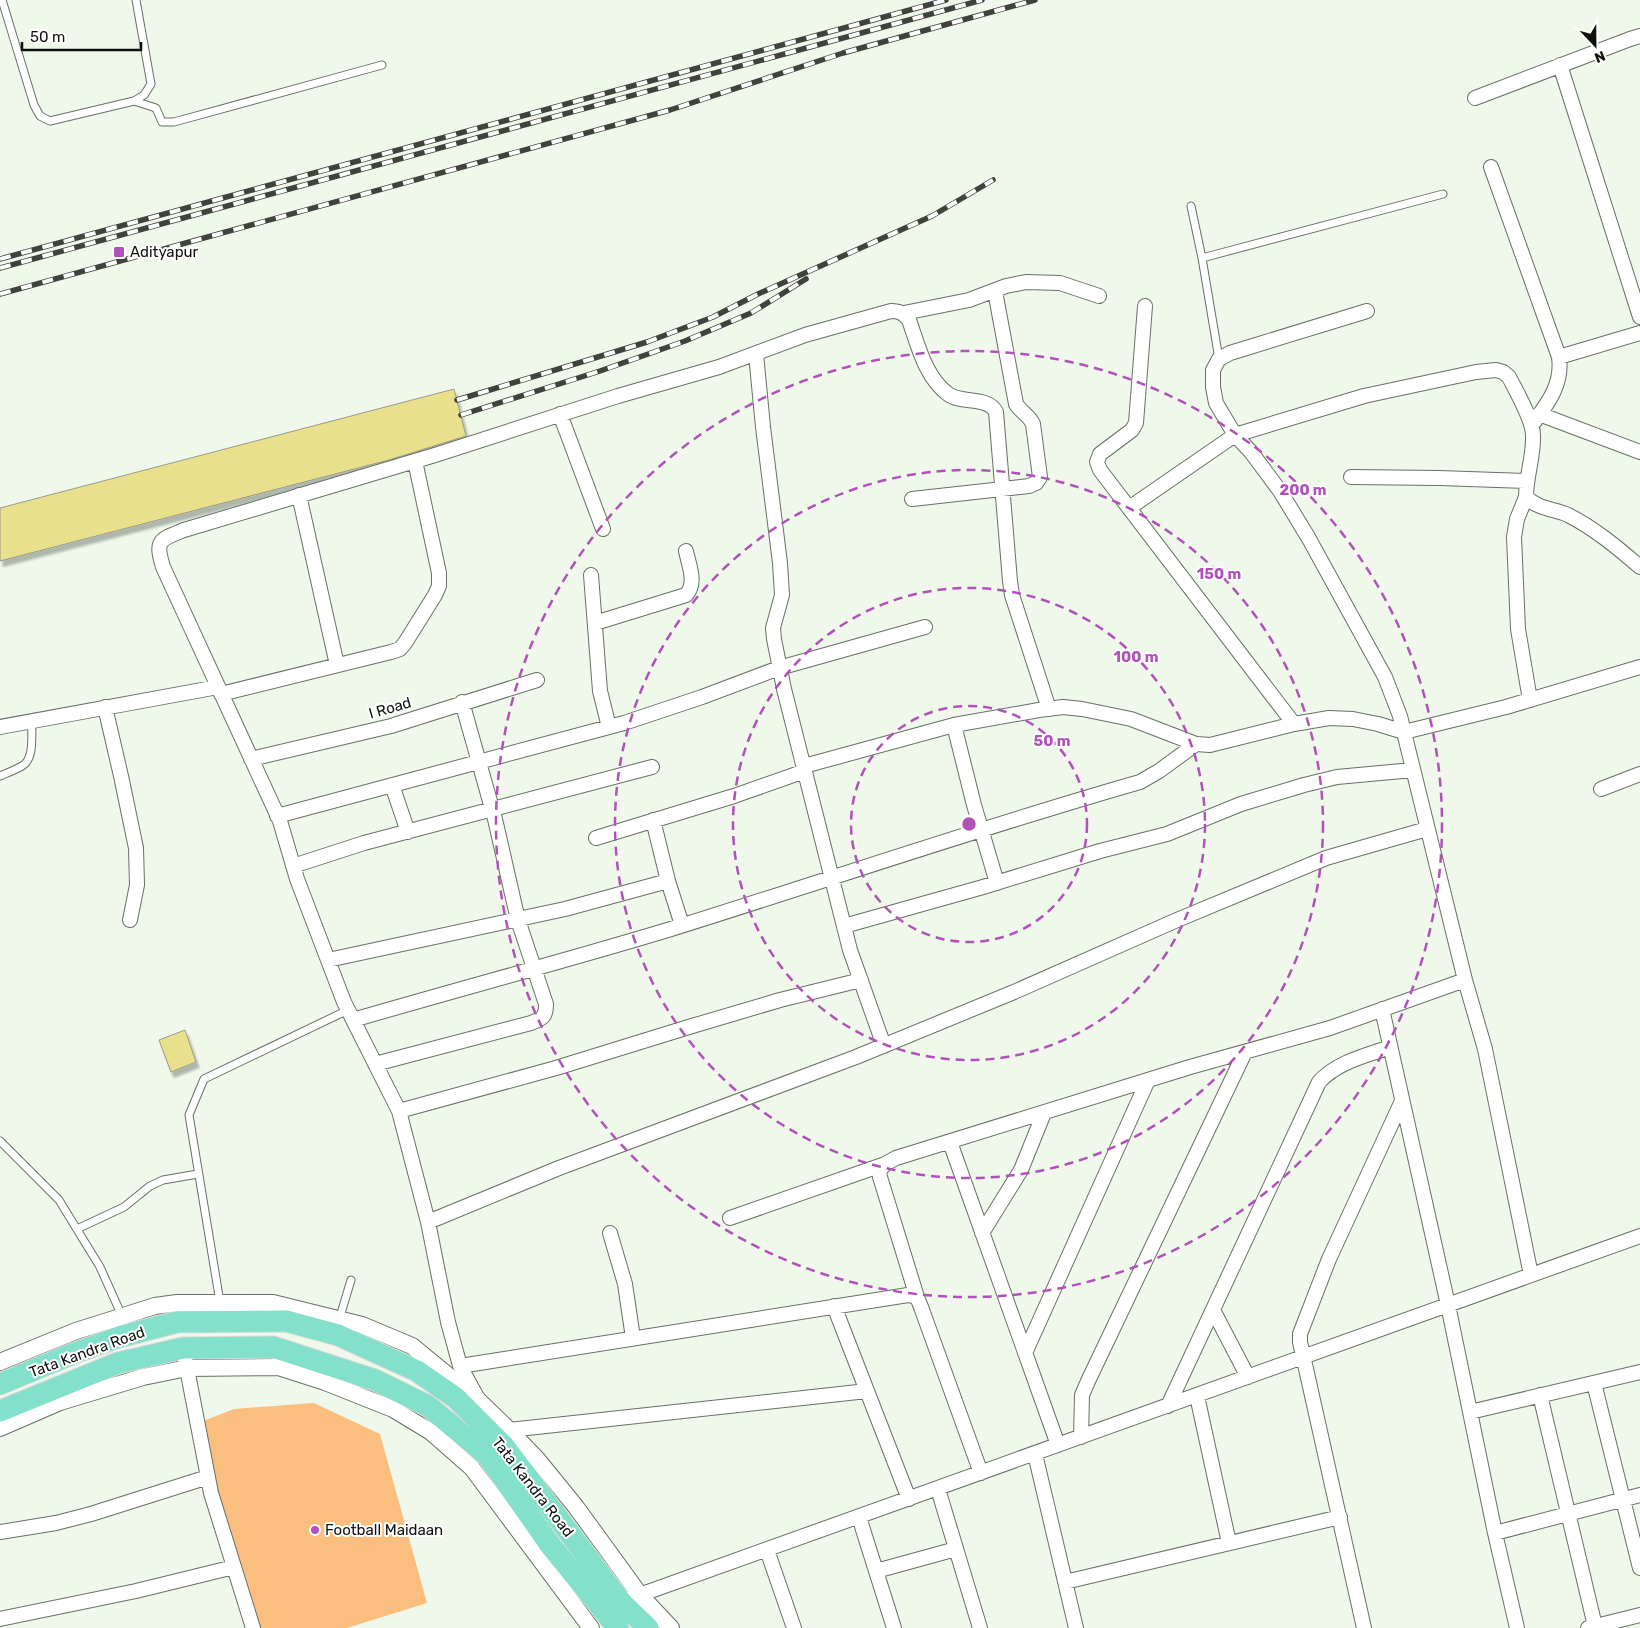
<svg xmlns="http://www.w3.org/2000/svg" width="1640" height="1628" font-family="Rubik,sans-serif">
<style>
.pitch{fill:#fabf7f}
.building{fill:#e9e08b;stroke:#9a998b;filter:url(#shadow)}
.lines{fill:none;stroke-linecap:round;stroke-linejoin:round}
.service-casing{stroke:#687065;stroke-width:9}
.minor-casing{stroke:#687065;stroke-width:16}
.tertiary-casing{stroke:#687065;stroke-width:18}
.primary-casing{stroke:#d8d9d8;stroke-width:23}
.service{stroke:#fff;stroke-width:7}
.minor{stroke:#fff;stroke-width:14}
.tertiary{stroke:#fff;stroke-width:16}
.primary{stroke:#83e0ca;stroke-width:21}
.rail-casing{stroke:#3f433c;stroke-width:5.5}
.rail{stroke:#fff;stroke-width:4;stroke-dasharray:11;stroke-linecap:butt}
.ring{fill:none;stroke:#b151ba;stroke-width:2.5;stroke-dasharray:9 6}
.poi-dot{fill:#b151ba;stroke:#fff;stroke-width:2}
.labels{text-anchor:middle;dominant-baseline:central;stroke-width:4;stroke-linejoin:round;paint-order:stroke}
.poi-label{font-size:15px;fill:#0e110c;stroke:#fff;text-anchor:start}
.street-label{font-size:15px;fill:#0e110c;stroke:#fff}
.centre{fill:#b151ba;stroke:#fff;stroke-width:2.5}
.ring-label{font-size:15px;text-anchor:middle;font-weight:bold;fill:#b151ba;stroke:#fff;stroke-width:4;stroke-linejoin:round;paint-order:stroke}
</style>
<defs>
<filter id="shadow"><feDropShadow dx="3" dy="5.5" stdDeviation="1" flood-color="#0004"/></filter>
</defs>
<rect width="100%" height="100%" fill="#eff8eb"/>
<path class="pitch" d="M314,1403l66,31 47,169 -80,25h-94l-55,-205 36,-14z"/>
<path class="building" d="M454,389l12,47 -77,24 -389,101v-53z
M185,1030l11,32 -25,10 -12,-32z"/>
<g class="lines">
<defs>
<path id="service" d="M2,0l32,105 6,11 10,5 84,-20 10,-6 7,-11 -15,-84
M134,101l22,7 6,14h12l208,-57
M1191,206l11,52 17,101
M1202,258l241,-64
M0,776c7,-3 15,-6 22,-10 13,-7 9,-32 10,-44
M0,1141l59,59 41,67 22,49
M77,1229l47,-22 26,-21 13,-6 35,-6
M220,1302l-31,-187 15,-36 144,-69
M339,1320l12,-40"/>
<path id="minor" d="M1560,65l80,252
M1475,98l155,-59 10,-3
M1491,167l68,190c4,28 -12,47 -27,68
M1145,306l-9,117 -4,7 -32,24 -3,8 3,8 194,254
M1367,311l-137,42 -11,6 -6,11v17l3,16 19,32 16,17 29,39 28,46 77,140 15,39 65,264 20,69 46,226
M904,313l65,-13 37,-14 20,-4 34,1 39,13
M756,354l7,73 17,136 2,32 -9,33 1,11 10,50 66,261 34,96
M1559,357l81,-24
M560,414l43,115
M1539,414l101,38
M1351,477l88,1 88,3
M299,495l38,170
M1526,497l-9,22 -3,18 4,92 12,71
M912,499l117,-13 7,-3 4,-6 -7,-53c-3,-8 -12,-12 -17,-20l-21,-113
M1129,508l106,-73 129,-39 112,-24 20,-2 7,2 6,5c7,14 24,43 24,58 1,21 -7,41 -7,62 12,12 28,12 42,18 26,13 50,33 72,52
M591,575l9,116 9,36
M595,623l91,-28c11,-12 3,-29 0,-44
M221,694l170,-42 9,-3 5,-6 30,-48 4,-9v-13l-24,-112
M105,707l16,69 15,72 1,37 -7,35
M954,725l20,80 23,78
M0,727l218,-40
M251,759l140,-33 146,-46
M804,766l150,-41 85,-15 24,-3 19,2 49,10 65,25 14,1 84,-21 35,-6 24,1 25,5 26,8 102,-25 134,-40
M392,785l16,47
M1601,789l39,-15
M277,816l347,-93 78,-26 77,-29 146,-41
M653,820l15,61 14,44
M596,838l138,-42 71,-25
M293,866l71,-23 288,-76
M844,926l139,-39 117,-36 67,-17 74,-30 63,-19 33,-8 76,-7
M328,960l237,-51 103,-28
M1382,1009l66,296 47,228 22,95
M353,1020c106,-31 212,-59 318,-91 157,-49 311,-102 469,-147l19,-11 37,-27
M375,1064l156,-41c12,-5 15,-6 15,-19l-28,-84 -23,-101 -33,-117
M399,1111l157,-43 136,-42 88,-26 81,-20
M950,1142l108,303
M730,1218l155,-54
M428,1222l131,-54 297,-111 158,-65 163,-72 149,-62 101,-29
M610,1233l15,51 8,54
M982,1233l39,-63 23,-57
M917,1297l-37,-120 -1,-6 6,-7 11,-6 294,-91 140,-39 135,-48
M834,1306l75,193
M1213,1310l35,67
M183,1348l28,145 42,135
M1025,1353l123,-273
M460,1366l448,-71 9,2 4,10 60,166
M1594,1383l46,185
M1540,1395l55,231
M1197,1396l32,147
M477,1397l-17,-31 -12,-44 -20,-100 -29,-111 -55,-109 -47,-123 -17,-58 -117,-254c-8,-27 -4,-27 21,-37l251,-75 183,-59 101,-29 86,-32 86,-24c9,0 12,2 18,9 9,25 16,57 39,74 13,10 40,2 48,18l14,169 2,14 37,114
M1168,1406l151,-324c18,-20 46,-26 71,-35
M1470,1412l170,-40
M509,1430l358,-39
M1081,1437l1,-42 7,-16 156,-327
M1035,1454l41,174
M938,1489l42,139
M859,1517l35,111
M0,1532l56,-9 35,-9 117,-37
M1495,1533l145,-38
M767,1550l27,78
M876,1571l80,-22
M1065,1582l275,-65
M631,1598l1009,-362
M0,1619l136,-28 98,-24
M1364,1628l-64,-286v-8l29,-75 73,-158
M1588,1628l52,-13"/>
<path id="tertiary" d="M0,1362l76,-31 79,-25 22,-3h96l89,22 50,21 67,55 30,29 28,29 39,48 64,88 31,33
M0,1428l60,-26 83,-25 44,-9 91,-1 47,15 68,27 38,23 41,36 119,160"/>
<path id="primary" d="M0,1384l72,-30 47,-17 58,-15 109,-1 52,14 79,36 39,27 48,48 117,156 27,26
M0,1411l118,-48 65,-15 90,-1 102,33 53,26 60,50 62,89 68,83"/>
</defs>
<use href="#service" class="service-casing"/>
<use href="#minor" class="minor-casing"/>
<use href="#tertiary" class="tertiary-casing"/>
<use href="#primary" class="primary-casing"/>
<use href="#service" class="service"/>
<use href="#minor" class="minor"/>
<use href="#tertiary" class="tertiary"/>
<use href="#primary" class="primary"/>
<defs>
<path id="rail" d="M0,259l946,-259
M0,268l982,-268
M0,294l670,-184 173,-57 192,-53
M457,400l190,-58 66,-25 45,-23 174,-78 61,-36
M461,415l139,-44 85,-30 66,-28 55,-34"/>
</defs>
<use href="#rail" class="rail-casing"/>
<use href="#rail" class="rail"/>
</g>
<g class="ring">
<circle cx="969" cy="824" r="118"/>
<circle cx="969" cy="824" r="236"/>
<circle cx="969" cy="824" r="354"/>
<circle cx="969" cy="824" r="473"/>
</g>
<g class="poi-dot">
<rect x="113" y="246" width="12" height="12" rx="2.5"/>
<circle cx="315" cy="1530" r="5"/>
</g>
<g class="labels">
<g class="poi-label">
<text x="130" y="252">Adityapur</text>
<text x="325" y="1530">Football Maidaan</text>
</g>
<g class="street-label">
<text transform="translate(390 708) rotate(-16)">I Road</text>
<text transform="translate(87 1352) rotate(-20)">Tata Kandra Road</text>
<text transform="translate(533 1487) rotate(52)">Tata Kandra Road</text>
</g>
</g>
<circle cx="969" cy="824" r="8" class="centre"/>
<g class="ring-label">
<text x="1303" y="495">200 m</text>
<text x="1219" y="579">150 m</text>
<text x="1136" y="662">100 m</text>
<text x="1052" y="746">50 m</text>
</g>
<g transform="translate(1595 45) rotate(158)" stroke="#ffffff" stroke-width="4" paint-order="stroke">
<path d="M0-4L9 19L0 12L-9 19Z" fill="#0e110c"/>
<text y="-8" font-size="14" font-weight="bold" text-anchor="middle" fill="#0e110c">N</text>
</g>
<path d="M22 42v8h119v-8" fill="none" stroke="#0e110c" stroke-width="2.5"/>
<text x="30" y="42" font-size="15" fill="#0e110c" stroke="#ffffff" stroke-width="4" paint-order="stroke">50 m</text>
</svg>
